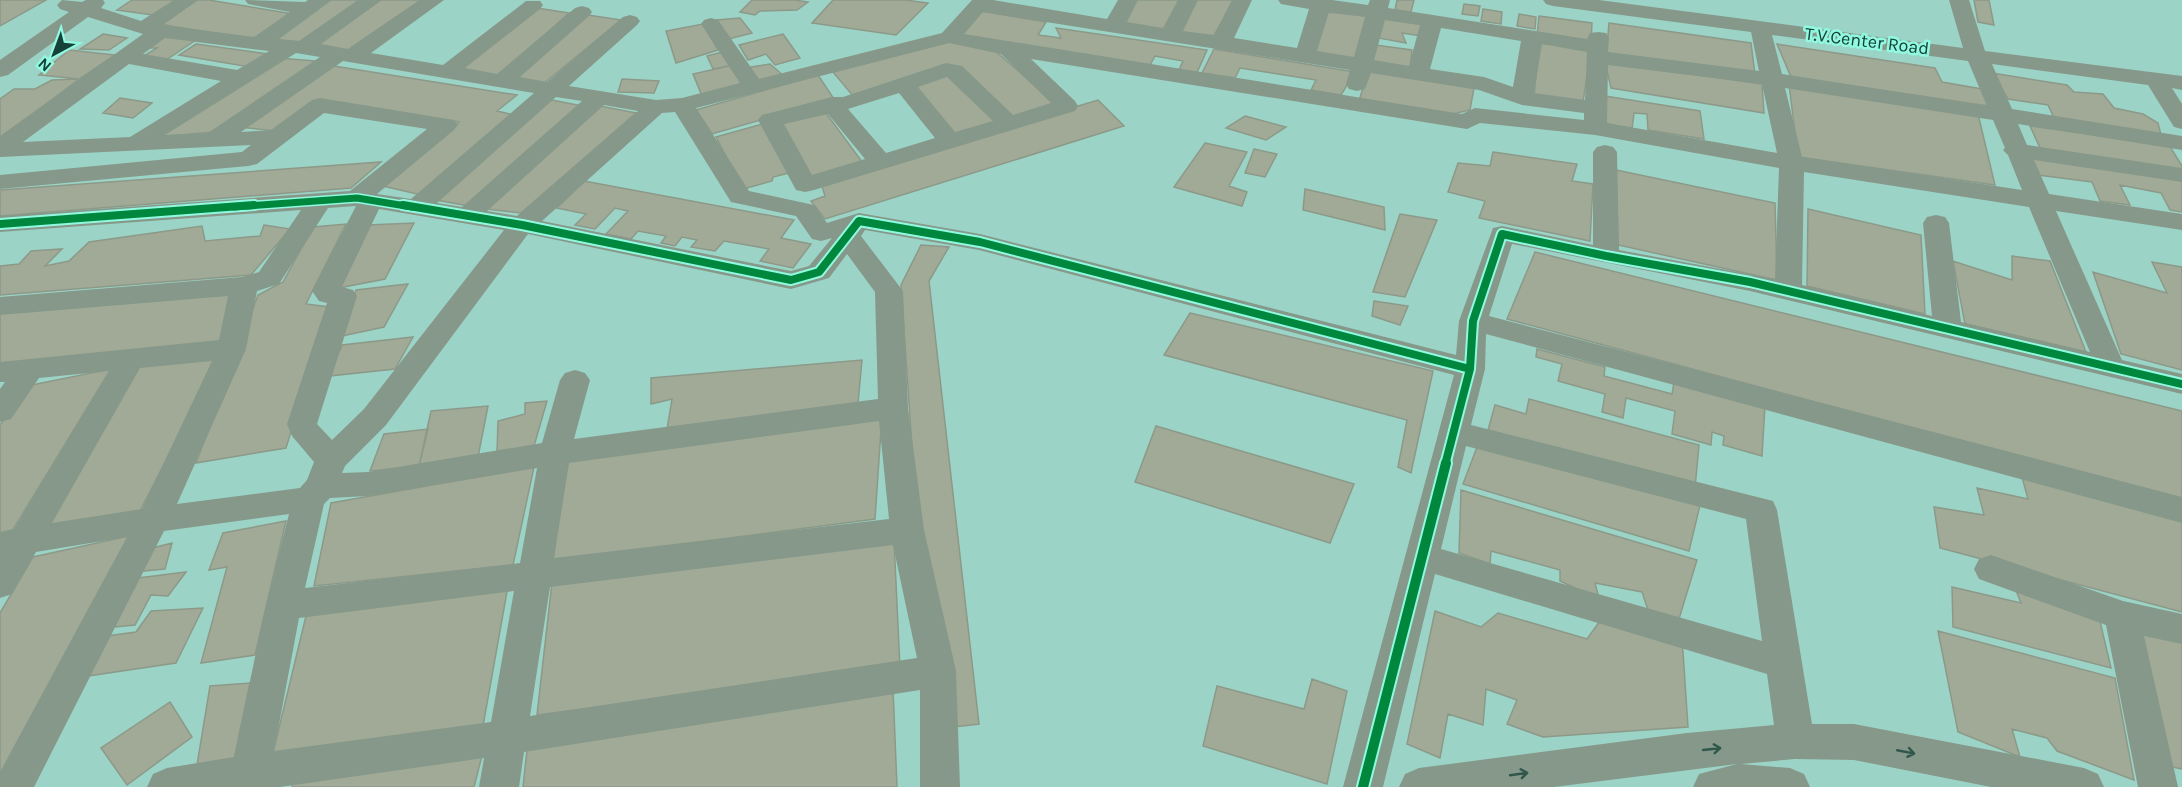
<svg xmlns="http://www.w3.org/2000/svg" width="2182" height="787" font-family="Karla,sans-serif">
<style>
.building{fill:#a1aa96;stroke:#8c9989;stroke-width:1.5}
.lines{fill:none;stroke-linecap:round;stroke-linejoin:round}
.minor{fill:#86988a;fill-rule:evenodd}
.cycleway-far2-casing{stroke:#91f9e0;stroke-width:10}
.cycleway-far1-casing{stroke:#91f9e0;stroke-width:12}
.cycleway-casing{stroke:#91f9e0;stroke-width:14}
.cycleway-far2{stroke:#00873e;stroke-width:7}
.cycleway-far1{stroke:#00873e;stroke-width:8}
.cycleway{stroke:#00873e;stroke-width:10}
.oneway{stroke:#30574c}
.labels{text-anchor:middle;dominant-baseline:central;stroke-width:5;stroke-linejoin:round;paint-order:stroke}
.far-street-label{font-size:18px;fill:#144138;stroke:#91f9e0}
</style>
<rect width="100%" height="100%" fill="#9bd4c6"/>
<path class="building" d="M0,0h46l-46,26z
M132,0h45l-24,15 -36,-5z
M197,0h12l84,14 -39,26 -95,-16z
M329,0h37l-62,42 -34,-2z
M379,0h42l-75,51 -33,-6z
M752,0h42l14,2 -11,8 -37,1 -5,4 -15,-3z
M833,0h72l23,3 -32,32 -84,-12z
M1136,0h45l-17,30 -40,-6z
M1195,0h40l-22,37 -35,-4z
M1397,0h17l-3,12 -16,-2z
M1974,0h15l5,25 -16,-3z
M1464,4l16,2 -2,10 -16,-2z
M537,8l32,5 -70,64 -42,-7z
M1483,9l19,3 -1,12 -20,-3z
M980,11l66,11 -8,13 23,3 -5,-10 151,22 -11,25 -18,-3 5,-11 -28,-5 -6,11 -191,-33z
M1325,12l42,4 -13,45 -42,-7z
M1519,14l17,3 -1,12 -18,-3z
M588,15l33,5 -78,64 -30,-5z
M1539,16l53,7 -1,20 -54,-7z
M740,18l12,15 -23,6 -12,-19z
M1378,18l46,7 -3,11 -19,-3 4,10 -33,-6z
M1609,23l142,20 4,32 -149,-19z
M703,24l15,26 -42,13 -10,-32z
M103,34l24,4 -18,12 -29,-1z
M783,34l17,24 -25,7 -9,-11 -18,6 -9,-15z
M164,35l32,5 -30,20 -24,-3 15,-9h-10z
M953,41l40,8 64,56 -50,14 -61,-49 -93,26 -20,-24z
M1539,43l52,7 -8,52 -49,-5z
M196,44l72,10 -18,13 -71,-12z
M1777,44l158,24 7,14 40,7 7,17 -198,-29z
M1375,45l37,5 -2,19 -40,-6z
M1214,49l141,23 -14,23 -30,-5 5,-10 -76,-12 -5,10 -33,-5z
M69,50l46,5 -36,24 -40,-4z
M722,52l11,13 -20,4 -6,-13z
M279,58l37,3 -103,71 -56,5z
M1605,62l157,22 2,29 -153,-25z
M770,64l14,12 -27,6 -13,-14z
M733,65l13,20 -44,11 -9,-22z
M334,66l183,29 -20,16 17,4 -93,80 -38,-9 76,-64 -140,-23 -42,32 -39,-4z
M1368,71l106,17 -4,22 -17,4 -94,-13z
M1992,73l75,12 7,7 29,2 11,14 29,6 15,9 3,12 -107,-17 -6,-13 -40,-6z
M949,74l48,49 -41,12 -45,-50z
M818,75l16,24 -122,35 -16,-24z
M79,79l-79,60v-40l14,-10h21l17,-9z
M622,79l37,2 -5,12 -36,-1z
M1789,84l189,30 17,71 -197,-28z
M1605,96l95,15 4,28 -56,-9 -1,-16 -13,-1 -2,16 -28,-6z
M120,98l32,5 -19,15 -30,-5z
M547,99l35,7 -113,100 -33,-6z
M1098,100l26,26 -299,93 -14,-18 14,-5 -4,-13z
M600,106l36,7 -115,100 -35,-4z
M823,109l40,54 -53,16 -33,-58z
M1245,116l41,11 -20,13 -40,-12z
M766,123l23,50 -16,4 -1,4 -29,8 -27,-52z
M2030,126l139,19 13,21v5l-141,-21z
M1205,143l42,9 -18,34 18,6 -5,14 -68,-19z
M1254,149l23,5 -12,23 -20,-4z
M1493,152l84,12 -5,17 21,3 -3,57 -111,-23 6,-17 -37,-9 10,-29 32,3z
M2028,157l154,20v35l-12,-2 -9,-17 -41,-8 10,20 -30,-4 -8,-19 -54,-7z
M381,162l-30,26 -351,28v-26z
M1616,170l159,33 2,77 -159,-35z
M584,181l210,39 -13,18 30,6 -18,24 -33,-7 9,-12 -45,-8 -9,10 -24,-4 6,-7 -15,-3 -7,9 -14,-3 5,-7 -28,-5 -7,8 -25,-5 22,-23 -13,-3 -20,21 -20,-4 11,-11 -29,-6z
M1305,189l79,18 1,23 -82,-20z
M1808,209l113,26 4,79 -118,-28z
M1400,214l37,6 -32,77 -32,-5z
M414,223l-29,56 -46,9 29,-63z
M346,224l-40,80 23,3 -43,141 -90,15 62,-168 25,-13 30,-55z
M264,225l26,4 -39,46 -251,20v-29l19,-2 12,-13 31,-2 -17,17 24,-5 20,-19 113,-16 3,15 55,-5z
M921,245l28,2 -20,34 50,443 -25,3 -37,-206 -16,-236z
M1535,252l647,159v90l-675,-182z
M2012,256l38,5 36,91 -121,-28 -12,-63 59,19z
M2152,262l30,5v103l-61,-16 -28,-82 74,21z
M408,284l-24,43 -42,9 14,-46z
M231,293l-8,49 -223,23v-53z
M1374,301l34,5 -8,19 -28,-9z
M1190,313l243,58 -22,102 -13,-6 9,-47 -243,-65z
M413,337l-18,32 -66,7 13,-31z
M1537,349l68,18 -1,9 68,18 2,-12 91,23 -3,51 -39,-11 1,-9 -12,-4 -1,13 -39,-11 3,-23 -49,-13 -3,20 -21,-6 3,-18 -47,-13 4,-17 -26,-7z
M218,359l-80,156 -99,18 96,-168z
M862,360l-4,43 -191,26 5,-30 -21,5v-26z
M111,369l-102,167 -9,1v-112l27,-39z
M1529,399l170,46 -4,43 -207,-58 7,-25 31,9z
M547,401l-13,45 -37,7 1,-32 27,-7v-11z
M488,406l-10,51 -59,9 12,-55z
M882,415l-7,104 -322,42 13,-100z
M1156,426l198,58 -24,59 -195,-61z
M428,429l-9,37 -49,5 14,-37z
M1479,442l222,59 -12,50 -226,-67z
M534,467l-21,98 -199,21 17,-83z
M2022,477l160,41v94l-242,-64 -6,-41 50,8 -7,-27 51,11z
M1461,490l236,70 -19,62 -28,-6 -8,-24 -47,-9 4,16 -39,-18v-11l-69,-19 -1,13 -31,-11z
M286,521l-31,134 -54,8 26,-96 -18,3 14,-37z
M138,534l-137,253h-1v-174l33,-56z
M894,540l6,128 -363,47 15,-133z
M172,543l-7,26 -33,3 16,-23z
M186,572l-18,24 -17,-1 -16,30 -32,3 27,-49z
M508,586l-25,140 -211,31 34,-141z
M1952,587l69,16 -6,-15 84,29 12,51 -158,-41z
M203,608l-27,55 -95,14 18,-40 37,-5 15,-21z
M1435,611l46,16 17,-14 89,26 15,-21 80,19 6,90 -145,10 -36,-13 10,-24 -31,-11 -3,36 -35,-11 -8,44 -33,-14z
M2135,630l47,11v128l-19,-4z
M1938,631l177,47 19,102 -77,-29 -10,-13 -35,-9 8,28 -62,-25z
M1312,679l35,12 -20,93 -124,-38 14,-60 87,23z
M250,683l-17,82 -37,6 14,-85z
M893,688l4,99h-374l5,-46z
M170,702l22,35 -65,48 -26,-37z
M485,744l-11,43h-182l2,-7z"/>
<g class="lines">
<path class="minor" d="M62,0l20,2 4,-2h17l2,3 -4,5 40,13 33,-21h24l-35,25 91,12 36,-25 -42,-8 -3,-4 60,2 3,-2h24l-53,39 20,2 59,-41h24l-61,44 27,5 72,-49h24l-73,53 72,12 83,-64h14l3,4 -3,4 -75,59 32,6 78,-66 7,-2 7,2 3,4 -3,4 -69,61 27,5 76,-65 7,-2 7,2 3,4 -3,4 -68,61 87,14 26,-2 58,-15 -39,-59 3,-4 7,-2 7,2 41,59 183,-46 30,-33h21l114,19 11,-19h20l-11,22 36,6 15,-28h20l-15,31 31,4 18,-35h20l-18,38 63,10 12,-39 -28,-5 -3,-4h54l36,5 2,-5h20l-2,8 199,31 3,-6 8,-1 8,1 3,5 -1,14 151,19 -8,-39 -198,-26 -7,-2 -3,-4h56l364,48 -14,-48h20l16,51 197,25v14l-10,-2 10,16v25l-8,-2 -26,-42 -156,-21 20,45 170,27v14l-164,-26 9,21 155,23v14l-148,-22 15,34 133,20v16l-126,-19 66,149 60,14v20l-432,-103 -238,-47 -23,72 693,181v26l-696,-189 -1,35 -14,56 302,76 4,9 35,214h42l230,44 14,6 6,13h-113l-137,-27 -59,-1 -54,5 49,4 14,6 6,13h-117l6,-13 38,-10 -183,23h-155l6,-13 14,-6 268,-35 87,-8 -7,-51 -332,-100 -52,213h-40l111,-412 -475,-125 -114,-20 -4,6 42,55 5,117 16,122 32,141 4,116h-40v-97l-396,62 -5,35h-40l5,-29 -204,29h-133l6,-13 14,-6 67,-11 32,-152 23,-91 -125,17 -130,256h-34v-15l127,-235 -91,15 -24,42 -12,4v-66l14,-3 95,-158 -70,7 -28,41 -11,3v-33l5,-7h-5v-20l219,-22 9,-44 -228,19v-18l242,-20 17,-5 42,-62 -301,22v-16l350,-25 77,-62 -103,-16 -67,51 -9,2 -248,23v-14l242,-23 9,-7 -251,12v-21l143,-102 -55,-17 -80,58 -8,2v-17l69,-48 -9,-3 -3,-4zM983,12l367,58 -4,14 3,5 8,2 8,-2 6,-16 108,17 43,15 62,8v7l-109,-12 -13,6 -498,-80zM1329,12l36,5 -11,40 -37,-6zM1385,20l35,5 -11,41 -35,-6zM1441,28l80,13 -8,46 -29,-10 -54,-8zM1772,35l196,26 19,45 -205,-32zM165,38l104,13 -32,19 -94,-16zM949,43l52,11 50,49 -38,12 -51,-49 -16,-3 -103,34h-11l-70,18 -4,5 38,70 9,2 9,-2 261,-79 3,-5 -3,-5 -44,-42 436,70 13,-6 115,12 184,33 -4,111 -156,-29 -2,-98 -4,-5 -8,-2 -8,2 -4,5v93l-91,-19 -9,2 -34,93 -3,34 -476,-121 -121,-21 -32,10 -13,-18 -65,-14 -53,-83zM1542,44l45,8 -2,48 -51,-7zM296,53l24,4 -112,76 -43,2zM343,61l191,32 -123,106 -34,-5 77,-64 4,-5 -4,-5 -134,-22 -8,2 -41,30 -30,2zM129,64l92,17 -91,56 -107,5zM1608,65l154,19 15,69 -170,-30zM947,77l46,44 -38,11 -37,-45zM1785,88l208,32 12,28 -2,2 5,5 14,35 -220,-33zM899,93l36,45 -49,15 -38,-44zM556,97l26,4 -120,106 -25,-4zM604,105l34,6 -121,105 -30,-5zM675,112l56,90 65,14 16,23 9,2 11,-3 -23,28 -18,5 -249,-50 120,-108zM828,114l37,45 -53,16 -28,-51zM1804,172l225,35 61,145 -129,-30 -12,-99 -4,-6 -9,-2 -9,2 -4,6 9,93 -130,-31zM356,206l-44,85 7,10 8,2 -40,121 5,12 22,26 -7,18 -7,8 -123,16 69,-155 11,-58 22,-7 49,-76zM379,209l125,21 -140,179 -32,31 -15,-16 40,-128 -4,-6 -11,-3zM528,234l263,55 38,-11 18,-24 28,38 3,107 -304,40 16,-59 -5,-7 -10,-3 -10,3 -5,7 -18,63 -174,29 -26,1 3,-7 41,-41zM212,361l-70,148 -90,14 88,-155zM879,421l10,98 -335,39 15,-95zM1466,446l280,73 16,122 -321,-92zM537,468l-17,95 -215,25 19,-84 6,-6 38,-2zM893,545l24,113 -387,58 20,-129zM514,591l-23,131 -217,29 25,-133z
M1991,555l132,46 59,13v30l-38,-8 34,151h-40l-32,-162 -127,-46 -5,-10 5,-10z"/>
<defs>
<path id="cycleway-far2" d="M234,207l123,-9 55,9"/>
<path id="cycleway-far1" d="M403,205l119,20 269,55 28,-8 40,-51 121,21 490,127
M0,224l254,-19
M1445,465l25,-96 3,-48 29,-87 104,22 144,26 432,102"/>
<path id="cycleway" d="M1363,787l83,-324"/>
</defs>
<use href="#cycleway-far2" class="cycleway-far2-casing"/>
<use href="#cycleway-far1" class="cycleway-far1-casing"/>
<use href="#cycleway" class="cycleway-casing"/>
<use href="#cycleway-far2" class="cycleway-far2"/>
<use href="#cycleway-far1" class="cycleway-far1"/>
<use href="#cycleway" class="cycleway"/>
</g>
<defs><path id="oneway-shaft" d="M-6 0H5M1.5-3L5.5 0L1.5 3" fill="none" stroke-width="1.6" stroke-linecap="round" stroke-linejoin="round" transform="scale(1.5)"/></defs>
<g class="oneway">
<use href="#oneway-shaft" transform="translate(1712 749) rotate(-6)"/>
<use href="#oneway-shaft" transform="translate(1906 752) rotate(11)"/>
<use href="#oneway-shaft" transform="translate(1519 774) rotate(-8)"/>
</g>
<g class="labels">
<g class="far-street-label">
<text transform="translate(1867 41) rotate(7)">T.V.Center Road</text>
</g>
</g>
<g transform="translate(54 54) rotate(221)" stroke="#91f9e0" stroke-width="4.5" paint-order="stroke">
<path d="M0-4.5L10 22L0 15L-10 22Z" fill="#144138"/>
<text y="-9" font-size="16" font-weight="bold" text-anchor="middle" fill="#144138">N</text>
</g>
</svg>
